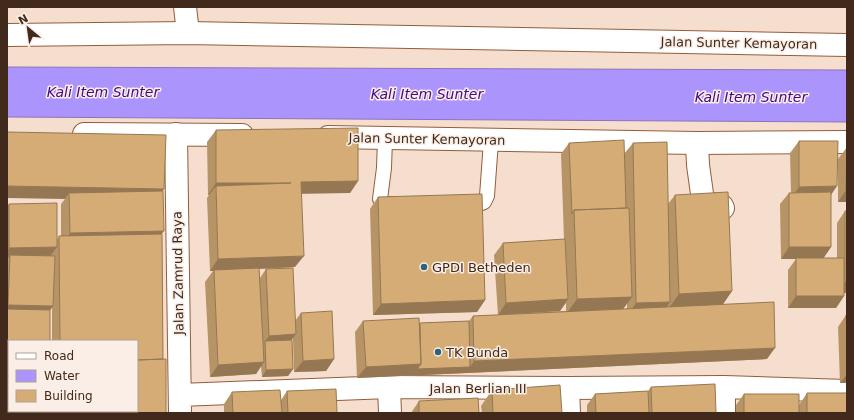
<svg xmlns="http://www.w3.org/2000/svg" width="854" height="420" font-family="'DejaVu Sans',sans-serif">
<style>
.water{fill:#ac94fd;stroke:#8c74b9}
.lines{fill:none;stroke-linecap:round;stroke-linejoin:round}
.service-casing{stroke:#925d3a;stroke-width:16}
.minor-casing{stroke:#925d3a;stroke-width:24}
.secondary-casing{stroke:#925d3a;stroke-width:24}
.service{stroke:#fff;stroke-width:14}
.minor{stroke:#fff;stroke-width:22}
.secondary{stroke:#fff;stroke-width:22}
.wall{fill:#b79465;fill-rule:evenodd}
.shaded-wall{fill:#957853}
.building{fill:#d5ac76;stroke:#957853}
.poi-dot{fill:#2b627d;stroke:#faeee6;stroke-width:1.5}
.labels{text-anchor:middle;dominant-baseline:central;stroke-width:3;stroke-linejoin:round;paint-order:stroke}
.street-label{font-size:13px;fill:#412a1b;stroke:#faeee6}
.poi-label{font-size:13px;fill:#412a1b;stroke:#faeee6;text-anchor:start}
.water-label{font-size:14px;font-style:italic;fill:#400788;stroke:#faeee6}
</style>
<rect width="100%" height="100%" fill="#f6decf"/>
<path class="water" d="M7,67l840,3v52l-840,-5z"/>
<g class="lines">
<defs>
<path id="service" d="M385,139l-1,29 -4,31 3,5h11
M465,204h14l5,-2 3,-6 4,-55"/>
<path id="minor" d="M185,7l3,26
M176,134l4,279
M697,143l1,22 5,36 4,2 15,3 1,2
M389,387l1,26
M724,387v26
M568,388l1,25
M180,395l209,-8 179,1 156,-1 123,4"/>
<path id="secondary" d="M7,35l181,-2 659,12
M84,134l158,1
M328,137l369,6 150,-1"/>
</defs>
<use href="#service" class="service-casing"/>
<use href="#minor" class="minor-casing"/>
<use href="#secondary" class="secondary-casing"/>
<use href="#service" class="service"/>
<use href="#minor" class="minor"/>
<use href="#secondary" class="secondary"/>
</g>
<path class="wall" d="M216,130l142,51 -8,12h-49l-6,74 -36,2 1,9 6,-9 29,52 6,-8 33,46 -8,12 -32,1 -1,-34 -1,2 1,29 -5,7 -26,1 -1,-11 -5,8 -46,3 -5,-95 8,-11h-3l-3,-73 2,-3h-1l-1,-53z
M7,132l156,59 -1,43 1,125 3,54h-113v-2h84v-70h-85v-33l-43,33 -2,72v-206l2,-3 48,36 2,-4h2v-32l4,-5z
M799,141l32,55v51l-8,11h14v-35l8,-12 2,82h-3v3l-8,12h-48v-38l8,-11h-15l-1,-55 9,-11h2l-1,-40z
M569,143l55,11 9,-11 35,61 7,-9 57,96 -9,13 44,55 -410,19 -2,-46 8,-11 57,2 49,-2 4,-5 25,-1 -4,-60 9,-12 61,-4 -3,-85zM566,303v8l-44,2 38,-2zM627,303v6h-4z
M847,147v55h-9v-43z
M378,197l107,103 -8,12 -104,3 -3,-106z
M846,315h1v68h-7l-2,-56z
M651,387l65,26h-129v-8l8,-11 53,-3z
M492,390l70,23h-80l-1,-7z
M287,391l50,22h-113v-9l8,-12 49,8z
M807,393l40,20h-111v-8l8,-11 55,11z
M419,401l60,12h-68z"/>
<path class="shaded-wall" d="M358,181l-8,12 -57,1 8,-12z
M216,183h75l-75,3 -7,9h-1z
M7,186l157,3 -8,12 -87,-8 -4,6 -58,-1z
M837,186l-8,12h-38l8,-11z
M846,190h1v12h-9z
M164,231l-9,12 -94,2 9,-12z
M57,247l-9,12 -38,-4 -3,5v-9l2,-3z
M789,247h42l-8,12h-42z
M304,256l-9,11 -85,4 8,-12z
M845,282h2v11h-10z
M732,291l-11,16 -53,2 11,-15z
M796,296h48l-8,12h-48z
M632,297l-11,15 -55,2 11,-15z
M568,299l-8,12 -62,4 8,-12z
M485,300l-8,12 -104,3 8,-11z
M670,302l-8,12 -34,1 8,-12z
M8,305l45,1 -8,12 -38,-1v-10z
M296,334l-9,12 -22,-5 4,-5z
M7,347h2v12h-2z
M775,348l-8,11 -410,19 9,-11 55,-3 49,3 4,-6z
M334,359l-8,12 -32,1 9,-11z
M264,362l-8,12 -46,3 8,-12z
M293,369l-5,7 -26,1 4,-7z
M847,374v9h-7z"/>
<path class="building" d="M358,128v53l-57,1 3,74 -86,3 -2,-73 75,-3h-75v-53z
M7,132l159,3 -2,54 -157,-3z
M624,140l2,68 -52,2 -2,4 -3,-71z
M799,141h39l-1,45 -38,1z
M667,142l3,160 -34,1 -3,-160z
M847,147v43h-1z
M163,191l1,40 -94,2 -1,-40z
M728,192l4,99 -53,3 -4,-99z
M831,192v55h-42v-54z
M482,194l3,106 -104,4 -3,-107z
M57,203v44l-48,1v-44z
M629,208l3,89 -55,2 -3,-89z
M845,211h2v71h-2z
M162,234l1,125 -26,1v-19h-77l-1,-105z
M565,239l3,60 -62,4 -3,-60z
M10,255l45,1 -2,50 -45,-1z
M796,258h48v38h-48z
M259,268l5,94 -46,3 -4,-95z
M293,268l3,66 -27,2 -3,-67z
M774,302l1,46 -301,13 -1,-45z
M7,309l43,1v31h-41v6h-2z
M332,311l2,48 -31,2 -2,-48z
M846,315h1v24z
M419,318l2,46 -55,3 -3,-46z
M469,321l1,46 -53,2 4,-5 -1,-41z
M292,340l1,29 -27,1 -1,-29z
M7,352h2v59h41v2h-43z
M166,359v54h-102v-2h73v-51z
M715,384l1,29h-64l-1,-26z
M560,385l2,28h-69l-1,-23z
M336,389l1,24h-49l-1,-22z
M280,390l2,23h-49l-1,-21z
M648,391l1,22h-53l-1,-19z
M807,393h40v20h-40z
M744,394h55v19h-55z
M478,398l1,15h-60v-12z"/>
<g class="poi-dot">
<circle cx="424" cy="267" r="4"/>
<circle cx="438" cy="352" r="4"/>
</g>
<g class="labels">
<g class="street-label">
<text transform="translate(739 43) rotate(1)">Jalan Sunter Kemayoran</text>
<text transform="translate(427 139) rotate(1)">Jalan Sunter Kemayoran</text>
<text transform="translate(178 273) rotate(-91)">Jalan Zamrud Raya</text>
<text x="478" y="388">Jalan Berlian III</text>
</g>
<g class="poi-label">
<text x="432" y="267">GPDI Betheden</text>
<text x="446" y="352">TK Bunda</text>
</g>
<g class="water-label">
<text x="103" y="92">Kali Item Sunter</text>
<text x="427" y="94">Kali Item Sunter</text>
<text x="751" y="97">Kali Item Sunter</text>
</g>
</g>
<rect width="854" height="420" fill="none" stroke="#412a1b" stroke-width="16"/>
<rect x="8" y="340" width="130" height="72" fill="#faeee6" stroke="#b0a095"/>
<rect x="16" y="353" width="20" height="6" fill="#ffffff" stroke="#b0a095"/>
<text x="44" y="360" font-size="12" fill="#412a1b">Road</text>
<rect x="16" y="370" width="20" height="12" fill="#ac94fd" stroke="#b0a095"/>
<text x="44" y="380" font-size="12" fill="#412a1b">Water</text>
<rect x="16" y="390" width="20" height="12" fill="#d5ac76" stroke="#b0a095"/>
<text x="44" y="400" font-size="12" fill="#412a1b">Building</text>
<g transform="translate(28 28) rotate(331)" stroke="#faeee6" stroke-width="3" paint-order="stroke">
<path d="M0-3L7 15L0 10L-7 15Z" fill="#412a1b"/>
<text y="-6" font-size="11" font-weight="bold" text-anchor="middle" fill="#412a1b">N</text>
</g>
</svg>
